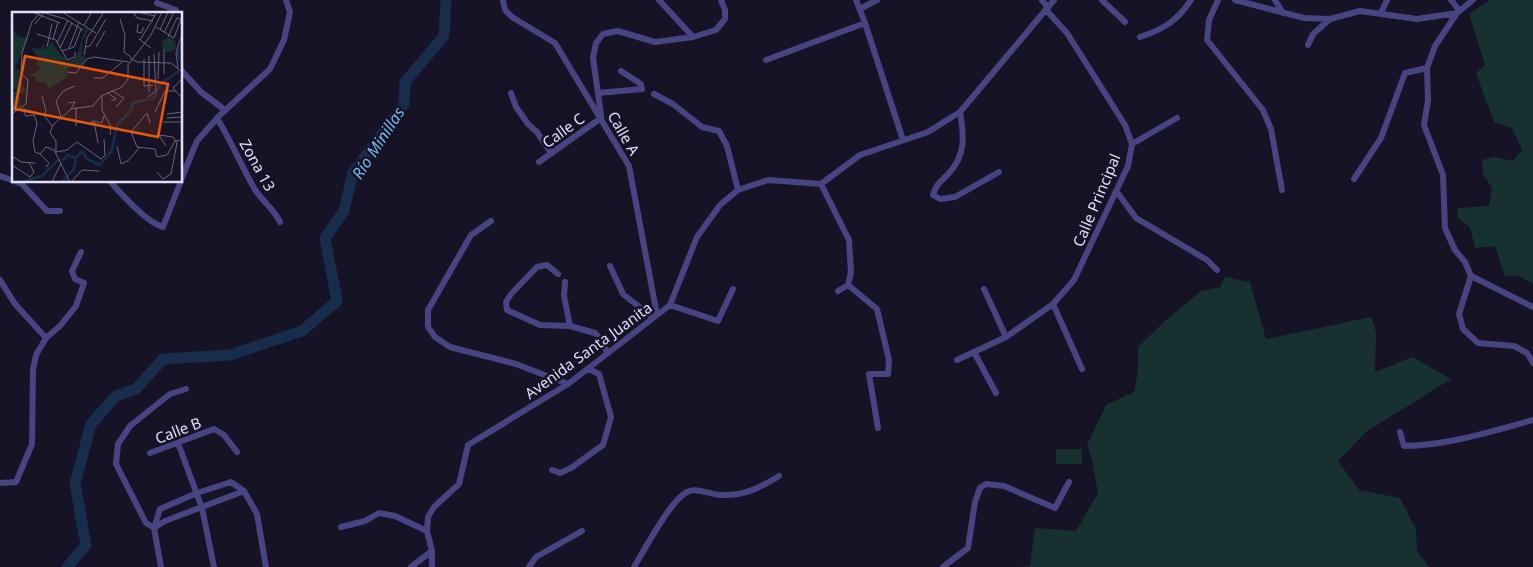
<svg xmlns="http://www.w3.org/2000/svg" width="1533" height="567" font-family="'Noto Sans',sans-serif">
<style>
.green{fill:#173130}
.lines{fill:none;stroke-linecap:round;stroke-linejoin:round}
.river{stroke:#182c4c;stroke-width:11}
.minor{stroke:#474481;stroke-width:6}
.labels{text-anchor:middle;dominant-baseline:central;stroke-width:5;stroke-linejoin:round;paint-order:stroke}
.street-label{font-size:15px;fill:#e2defb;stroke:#171327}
.water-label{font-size:16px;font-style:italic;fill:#78b6ef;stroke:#171327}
.inset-river{fill:none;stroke:#182c4c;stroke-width:2.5}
.inset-road{fill:none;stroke:#68647c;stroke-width:1}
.view{fill:#e8590c;fill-opacity:0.15;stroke:#e8590c;stroke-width:2.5}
.inset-edge{fill:none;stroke:#e2defb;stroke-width:2.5}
</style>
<rect width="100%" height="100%" fill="#171327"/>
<path class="green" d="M1490,0h43v284l-17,-9 -11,2 -10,-31 -20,2 -5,-21 -12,-9 -1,-10 32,-2 3,-18 -9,-14 -1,-14 13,-3 18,4 9,-11 -10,-22 -18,-6 -18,-49 9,-8 -16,-51z
M1225,277l25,5 16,57 105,-22 5,15 -1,40 37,-15 39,22 -85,53 -28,29 21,29 41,8 16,32 1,21 12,16h-411l12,-1 5,-38 41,3 22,-38 -5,-30 -6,-18 19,-40 28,-13 4,-20v-25l27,-26 36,-30 19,-4z
M1056,449h26v15h-26z"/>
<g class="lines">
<path class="river" d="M67,567l19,-22 -11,-61 16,-60 25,-28 20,-7 27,-30 67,-4 72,-24 35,-30 -12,-63 19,-27 9,-38 51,-69 1,-22 39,-46 2,-36"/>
<path class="minor" d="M503,0l2,10 7,7 43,26 74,123 28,149
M659,0l34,37
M856,0l9,23 38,117
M1042,0l6,8
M1102,0l23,22
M1218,0l-9,20 -2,20 56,70 8,19 11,61
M1235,0l69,18 26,1 30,-8 57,8 40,-6
M1275,0l8,13
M1451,0l8,10
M1473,0l-16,13 -22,33 -8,22 1,32 -4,25 19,50 2,53 10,22 10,12 6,14 -12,38 4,15 15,14 36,3 13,7 6,10
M157,3l19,7 1,4
M860,9l17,-9
M1381,13l6,-13
M1140,37c24,-8 37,-16 51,-37
M1308,45l5,-11 17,-15
M766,60l99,-37
M181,70l20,22 24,18
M511,93l5,14 12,17 9,8 14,21
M598,93l44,-4 -1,-5 -20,-13
M654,94l19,10 29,23 17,4 8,15 11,44
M960,112c4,23 6,43 -11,61 -7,8 -13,10 -16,22l7,4 15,-2 44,-25
M601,115l-8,-57 3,-15 7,-9 15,-3 37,11 38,-5 23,-7 9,-11v-9l-4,-10
M217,118c14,23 24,47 37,70 7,12 20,21 26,34
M1132,144l45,-26
M539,162l62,-44
M0,176l14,5
M1354,179l27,-41 24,-65 22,-5
M181,180l16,-39 21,-24 52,-48 14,-29 6,-28 -4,-12
M14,181l8,3 25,27h13
M110,181c12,14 36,41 53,46l18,-46
M821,184l28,56 2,32 -3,13 -10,6
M1117,192l19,26 71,42 10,10
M491,221l-20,14 -43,75v17l7,10 15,10 66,17 52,20
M610,266l13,28 30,24
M558,274l-11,-9 -10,2 -26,27 -5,8 1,8 33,15 30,1 25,7 6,6 6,13
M1471,276l62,31
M0,280l15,24 31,34
M565,282l-1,14 6,30
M848,285l29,24 12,51 -1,14h-19l9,54
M984,289l22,48
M1053,304l29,65
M670,305l48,16 15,-32
M974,352l22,41
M957,360l49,-23 47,-33 21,-24 54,-114 4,-22 -7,-19 -58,-92 -21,-23
M1400,432l4,14c44,-1 86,-14 129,-26
M178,443l24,65 12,59
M150,453l64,-24 10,6 13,17
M552,470l8,3 11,-5 32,-23 8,-28 -12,-43 -10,-5
M0,483l16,-1 16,-38 1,-74 3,-15 10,-17 14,-12 16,-20 8,-23 -9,-4 -3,-8 9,-19
M341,527l24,-6 14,-8 16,3 32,15
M154,528l-8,-5 -30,-59 2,-20 12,-18 40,-32 16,-5
M154,528l11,-7 79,-30 13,23 9,53
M161,567l-7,-39 6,-19 37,-16 34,-11 13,9
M411,567l21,-16
M432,567v-16l-5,-20 1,-14 6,-10 25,-23 9,-39 100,-61 102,-79 27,-68 23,-32 18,-15 30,-10 53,4 39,-29 68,-23 32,-20 94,-112
M529,567l7,-10 46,-26
M634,567c11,-18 36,-66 53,-75 11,-5 23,3 34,3 23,1 39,-7 58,-19
M943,567l25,-19 7,-46 5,-14 6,-4 18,2 51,22 14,-26"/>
</g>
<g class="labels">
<g class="street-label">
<text transform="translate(563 130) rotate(-36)">Calle C</text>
<text transform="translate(624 133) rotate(60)">Calle A</text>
<text transform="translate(258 165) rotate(61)">Zona 13</text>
<text transform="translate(1096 200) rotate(-67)">Calle Principal</text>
<text transform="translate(588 350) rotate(-36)">Avenida Santa Juanita</text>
<text transform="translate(178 430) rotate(-21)">Calle B</text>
</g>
<g class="water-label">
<text transform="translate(378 143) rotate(-57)">Río Minillas</text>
</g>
</g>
<g transform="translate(12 12)">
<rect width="170" height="170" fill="#171327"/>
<path d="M0,15l5,9 11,3 -13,29 5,2 -1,9 7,12 -7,4 2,14 -9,4v-21h5l-5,-7zM74,15l3,2 -6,11 -2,16 6,2 -5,7 -15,3 -2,6 3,2 -19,13 -3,-7h-10v-5l-6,-2 12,-6 -5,-4v-9l-5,-8 8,1 5,-6 -1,6h3l4,-7 16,20 9,-4zM150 33a7 7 0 1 1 14 0a7 7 0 1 1-14 0Z" fill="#173130"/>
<path class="inset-river" d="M170,31l-4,12 4,8M49,147l3,1 3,-5 9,3 6,-7 5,8 13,6 12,-15 5,-25 15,-16v-6l22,-5 6,-14 19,-13M9,170l21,-6 17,-17M50,170l12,-13 2,-11"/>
<path class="inset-road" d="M20,0l28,11M50,0l34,21M121,0l4,6 16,3M126,0l17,4M33,1l20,6 18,11M108,7l5,16 -1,17 7,5M23,12l10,-12M126,12l-1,8 4,1 3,-6M72,13l8,-13M144,15l18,11 8,-22M148,18l8,-18M152,21l10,-21M25,22l19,6 11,20 8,-3v-5M156,25l9,-19 5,1M41,27l5,-17M127,27l12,9M128,28l17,-28M45,31l11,-23M35,35l5,-23M73,35l5,-1 16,-27M84,35l9,-16M48,36l12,-25M57,36l10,-26M152,37v25M50,39l12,-4 7,-18M72,43l3,-17 17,-26M137,44v36M118,46l7,4 34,1 11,9M132,47v27l9,-1M166,56l-2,-15 5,-16M55,60l9,1 11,-14 7,-2 35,5M82,66h9l19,-16M146,67l1,-27M170,67l-9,9 9,10M100,79l12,7 -8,9M96,81l8,6 -5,2M90,83v15l9,17 -1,8M30,84l4,15 -2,4M136,85l8,-6 -2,-37M56,91l7,-1 -4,7M10,97l4,7 8,-1 3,8 -4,18 2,11 5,2 6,-7 8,3 16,32M11,97l20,5 9,12M143,100l10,-21h10M0,102l14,-10 2,-24 -7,-6 1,-21 10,-31 9,-10M155,102l15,-2M49,105l-5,-16 7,-10 12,-5M155,106l15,-1M82,109l4,22M151,110h19M138,111l-3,-10 -16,19 6,15 18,2 2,8 10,-2 8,-14 7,-1M79,113l1,-4 10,2 2,-7M64,114v-19M105,134l4,18 8,-4 10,-12M44,140l11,-2 10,-8 24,17 4,-4 -1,-16M44,141v-12l-6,-8 3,-8 18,-16 22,-3 8,-10 21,-9 6,-8v-14l23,-30 11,-23M28,142l9,9 -3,4M0,144l9,6 14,1M0,153l18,12 4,-5 -5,-9M145,160l6,7 8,-5 6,-31 -4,-6 -14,-2 7,11M40,170l9,-19M59,170l11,-12 17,1"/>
<path class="view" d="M13,44l143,28 -10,53 -143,-28z"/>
<rect width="170" height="170" class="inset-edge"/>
</g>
</svg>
